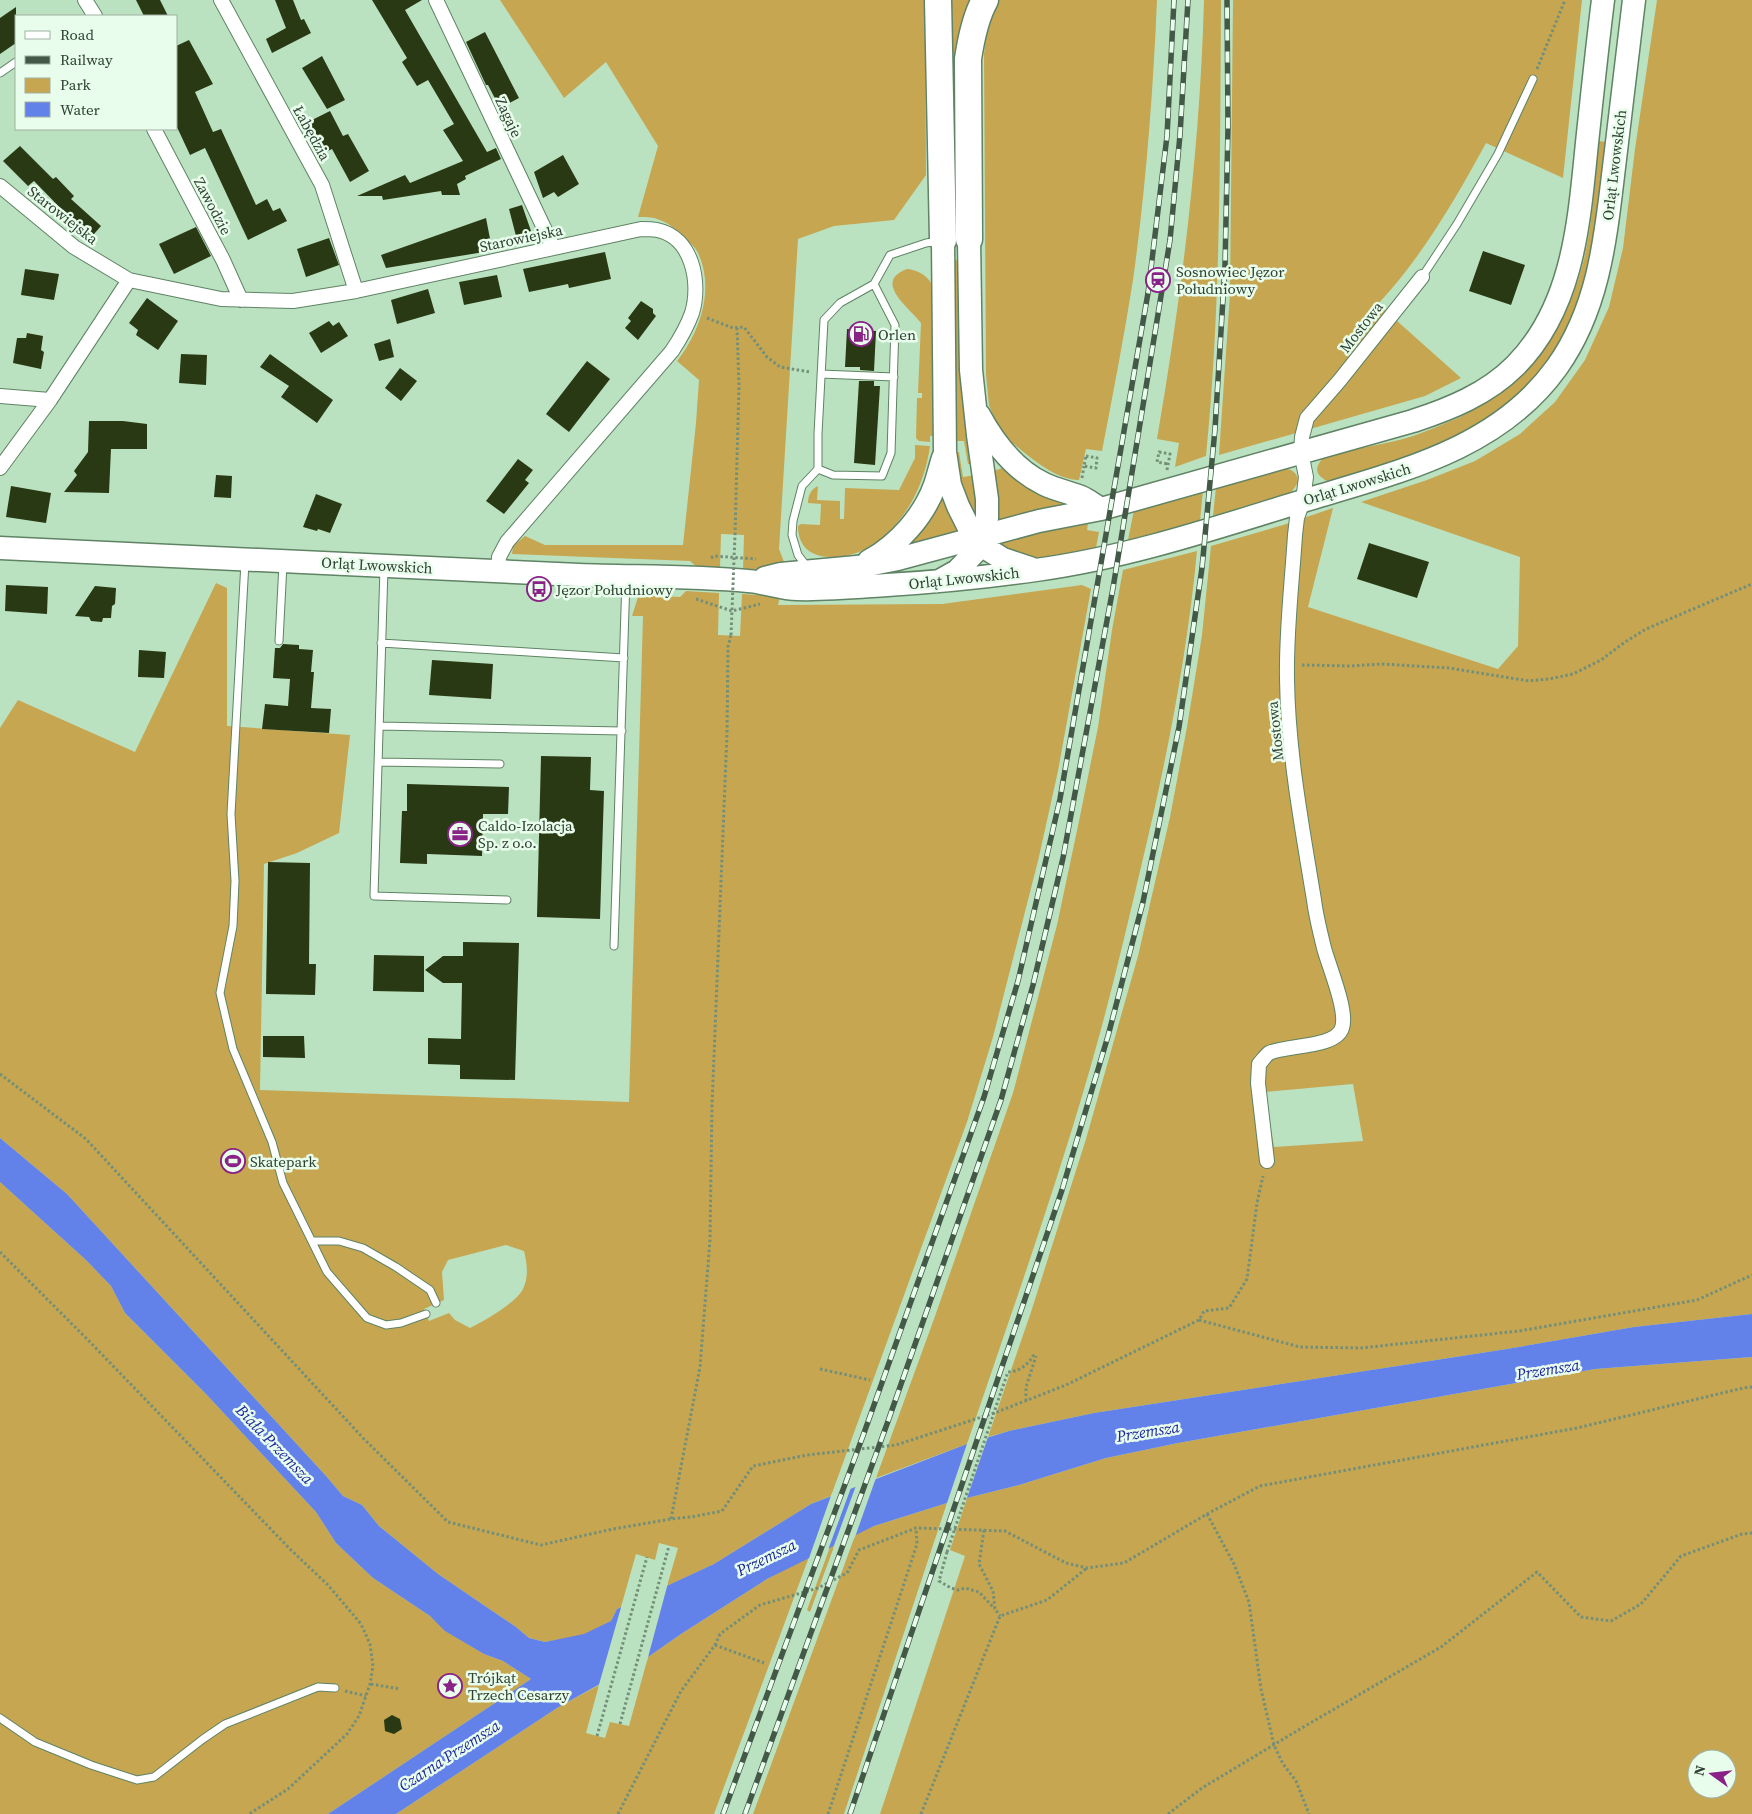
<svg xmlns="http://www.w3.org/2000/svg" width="1752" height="1814" font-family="'Source Serif 4',serif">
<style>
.green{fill:#c6a651;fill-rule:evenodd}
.water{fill:#6281e9}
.pier{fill:#bbe2c0}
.building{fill:#293914}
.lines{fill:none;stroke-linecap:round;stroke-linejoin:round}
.lane-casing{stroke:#5f8364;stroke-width:9}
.street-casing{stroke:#5f8364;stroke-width:16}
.primary-casing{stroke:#5f8364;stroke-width:25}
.highway-casing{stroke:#5f8364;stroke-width:29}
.path{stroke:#748f78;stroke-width:3;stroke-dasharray:2.5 2.5;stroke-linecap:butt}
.lane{stroke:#fff;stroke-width:7}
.street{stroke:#fff;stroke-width:14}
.primary{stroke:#fff;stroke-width:22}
.highway{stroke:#fff;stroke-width:26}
.rail-casing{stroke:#445847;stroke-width:5.5}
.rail{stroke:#e9fdec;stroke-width:4;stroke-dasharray:11;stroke-linecap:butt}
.path-bridge{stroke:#748f78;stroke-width:3;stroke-dasharray:2.5 2.5;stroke-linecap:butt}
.labels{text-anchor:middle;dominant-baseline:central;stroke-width:5;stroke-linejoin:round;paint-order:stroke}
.street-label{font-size:15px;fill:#304032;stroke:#e9fdec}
.poi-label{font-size:15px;fill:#304032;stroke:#e9fdec;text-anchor:start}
.water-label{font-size:16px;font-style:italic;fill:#1b269f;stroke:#e9fdec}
</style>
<rect width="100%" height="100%" fill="#bbe2c0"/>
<path class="green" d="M500,0h425l1,175 -32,45 -60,6 -36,13 -19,310 7,18 -43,3 1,-35 -23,-1 -1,34h-22l-8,-7 -178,-7 1,-8 12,-10 20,9h138l13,-122 3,-43 -22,-19c23,-29 38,-72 21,-108 -2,-5 -8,-10 -12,-14 -8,-8 -18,-17 -29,-20 -5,-2 -13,-2 -19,-2l20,-71 -52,-84 -42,36z
M949,0h22l-12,217h-6z
M998,0h159c-4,93 -11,187 -24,280 -9,57 -20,114 -31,171l-16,-2 -7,31c-24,-1 -47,-21 -65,-36l-4,1 -13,-20 -8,-20 -3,-30 -2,-321 3,-26z
M1204,0h17c-1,152 0,305 -15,456l-31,11 4,-24 -22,-4c25,-146 43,-291 47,-439z
M1233,0h349l-19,178 -77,-35c-31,57 -64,114 -108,161l83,74 -36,18 -206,59 11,-162z
M1657,0h95v1314l-118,13 -127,22 -413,64 -85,18 -21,6 43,-125 55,-173 52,-183 32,-139 17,-90 15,-92 9,-89 72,-21 50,-17 -25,99 190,62 20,-23 2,-89 -159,-55 66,-22 48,-19 45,-27 35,-32 30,-42 24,-53 14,-59 12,-99zM1353,1084l10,57 -89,6 -9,-55z
M1599,141l7,1c-5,40 -7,81 -16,120 -6,25 -13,53 -26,75 -28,46 -68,82 -117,105 -35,16 -74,26 -111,37l-9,2c-11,-6 -13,-12 -5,-22 26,-10 54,-13 81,-20 14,-4 29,-10 43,-16 75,-31 119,-85 138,-164 9,-38 11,-79 15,-118z
M956,260l2,1 15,203h-5l-4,-23h-8l-2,-180z
M907,269c11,1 22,7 26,18l1,149h-4v6l-11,-1 -3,-3 1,-40h5v-5h-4l3,-70c-11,-15 -49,-41 -14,-54z
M915,445l15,1c-5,37 -22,71 -51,95 -23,19 -81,29 -81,-15l3,-2 19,1 1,-21 -13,-1c0,-7 3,-14 10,-17l-1,14 23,1v18h4l1,-31 54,2 16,-32z
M956,452h3l4,25 12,-2 5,49 -19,-27z
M1005,467l60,35 2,5 -68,16 -8,-51z
M1285,468c16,4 16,15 5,25l-77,23 3,-29z
M1203,490l-3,31 -72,19 6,-30z
M942,493l20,39 -57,15z
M1088,524l-1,6 12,2 -3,16 -58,10 -20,-2 -22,-8v-7z
M1197,551c-10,106 -31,212 -56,316 -13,55 -26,111 -41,166 -38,139 -87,275 -133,411l-91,34 58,-159 79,-226 44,-168 22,-104 19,-94 14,-97 11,-60z
M216,583l11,5v138l123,9 -11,98 -42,20 -33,11 -4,226 369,12 14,-486h-11l6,-19 4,-2 38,2 6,-6 33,2 -1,42 22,1 2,-42 38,2 -2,9 164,-1 140,-19 9,4 -33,182 -20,90 -45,176 -26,85 -136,374 -20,8 -97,60 -47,22 11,-38 -19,-5 -4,17 -19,-6 -15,53 -4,2 -6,12 -27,14 -39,7 -16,-4 -13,-11 -78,-53 -59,-48 -17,-21 -19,-9 -17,-20 -259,-282 -67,-56v-410l18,-28 117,52zM506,1245l18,6c3,12 5,26 -1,38 -7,14 -39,32 -53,39l-15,-8 -6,-7 -20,8 -5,-12 20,-9 -2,-28 6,-12z
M0,1182l86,78 25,26 14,27 81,81 110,118 20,31 37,35 57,38 16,15 38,23 19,7 28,18 -203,135h-328z
M1752,1357v457h-872l85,-258 -15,-6 17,-52 52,-13 87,-27 72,-15 417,-74zM1697,1759h30v30h-30z
M947,1503l-103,311h-91l103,-281 18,-7z
M835,1544l-25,68 -3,-2 23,-63z
M809,1557l-95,257h-318l161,-106 42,-23 -13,48 19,5 5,-16 19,4 19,-69 33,-23 86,-55z"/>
<path class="water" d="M0,1138l67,56 259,282 17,20 19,9 17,21 59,48 78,53 13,11 16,4 39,-8 27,-13 6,-12 97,-45 97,-60 156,-60 42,-13 85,-18 413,-64 127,-22 118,-13v43l-157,12 -417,74 -72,15 -87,27 -72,18 -73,23 -107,53 -86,55 -33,23 -91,51 -161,106h-68l203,-135 -28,-18 -19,-7 -39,-23 -15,-15 -57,-38 -37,-35 -20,-31 -110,-118 -81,-81 -14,-27 -25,-26 -86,-78z"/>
<path class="pier" d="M989,1434l-23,67 -20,5 22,-65z
M877,1475l-22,62 -22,11 24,-65z
M852,1485l-24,65 -20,11 24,-68z
M668,1583l-21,78 -49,27 24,-84z"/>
<path class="building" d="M136,0h24l8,16h-24z
M275,0h18l8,20 3,-1 7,14 -39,20 -6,-14 20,-11z
M372,0h50l-17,10 82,142 9,-4 5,11 -36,17 1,3 -9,5 3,11h-18l-1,-4 -58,9 -1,-4h-25l48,-21 5,8 53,-22 -20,-31 11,-6 -26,-44 -11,6 -15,-24 5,-4z
M16,7v36l-16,11v-36z
M485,32l34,66 -19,10 -12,-23h-2l-20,-43z
M189,40l24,44 -18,8 18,40 8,-3 35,76 11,-6 6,12 7,-3 7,13 -39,19 -43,-92 -15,7 -14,-30v-79z
M322,56l23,44 -18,9 -25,-41z
M330,111l13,25 5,-2 21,37 -19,11 -18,-33 -8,4 -16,-31z
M20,146l33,33 3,-2 18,19 -3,3 30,27 -13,15 -21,-18 3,-5 -36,-37 -6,5 -25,-25z
M563,155l16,29 -21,13 -4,-5 -11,6 -9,-26z
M522,205l9,26 -15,5 -7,-27z
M486,218l6,31 -14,4 -92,15 -5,-13z
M196,227l15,29 -37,18 -15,-30z
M329,238l10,27 -33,12 -9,-28z
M1483,251l42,14 -14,40 -42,-14z
M605,252l6,27 -42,9 -1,-4 -39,8 -6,-23z
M25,269l34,5 -5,26 -33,-5z
M497,275l5,22 -38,8 -5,-23z
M428,289l7,24 -38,11 -6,-24z
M147,298l31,23 -20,29 -22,-15 2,-5 -9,-7z
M641,301l12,8v4l3,3 -18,24 -13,-12 6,-7 -3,-3z
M329,321l4,5 6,-4 9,14 -27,17 -12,-20z
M847,329l29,2 -2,40 -14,-1v-3h-15z
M27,333l16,3 -2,14 3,2 -3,17 -28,-6 4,-25h9z
M390,339l4,18 -15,4 -5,-17z
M181,354l26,1 -1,30 -27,-2z
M270,354l63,46 -16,23 -36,-26 8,-11 -29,-19z
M587,361l23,18 -41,53 -23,-18z
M400,368l17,13 -16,20 -16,-13z
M859,381h15v5h6l-5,79 -21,-2z
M89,421h34l24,3v25h-36l-2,44 -45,-1 13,-17 -3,-4 14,-19z
M518,459l15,11 -8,10 4,3 -25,31 -18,-13z
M216,475l16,1 -1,22 -17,-1z
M11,486l40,7 -5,30 -40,-6z
M316,494l26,10 -12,29 -12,-4 -1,2 -14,-4z
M1369,543l60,19 -12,36 -60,-19z
M6,585l42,2 -1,27 -42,-3z
M95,586l21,2 -1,16 -3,2 -1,12h-8l-1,4 -11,-1 -2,-4 -14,-1z
M283,644l16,1v4l14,1 -2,22h3l-3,36 20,1 -2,24 -67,-4 3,-25 23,2 2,-27 -17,-1 2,-30h5z
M139,650l27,2 -2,26 -26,-1z
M432,660l61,4 -2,35 -62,-4z
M541,756l50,1 -1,33 14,1 -4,128 -63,-2z
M407,784l102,3 -1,27h-25l-1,42 -55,-2v10l-27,-1 2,-52h5z
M268,862l42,1 -1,101h7l-1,31 -49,-1z
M463,942l56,1 -4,137 -55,-1v-14l-32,-1v-26l33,1 1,-56h-19l-18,-13 18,-14h20z
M374,955l50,1v36l-51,-1z
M263,1036h41l1,22 -42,-1z
M392,1715l8,4 2,10 -8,5 -9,-3 -1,-11z"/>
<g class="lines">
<defs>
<path id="lane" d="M0,73l16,-11
M1422,277l35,-53 41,-70 35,-75
M821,374l73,3
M818,469l15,6 49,1 9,-23 4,-128 -21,-41
M245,562l-14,252 4,67 -2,45 -13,67 13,56 39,93 11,41 44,89 40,46 19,7 15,-2 25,-9
M384,568l-10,328 133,4
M808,568l-10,-13 -6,-20 1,-14 9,-35 16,-17v-35l6,-114 16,-17 34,-19 16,-29 36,-12 14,-2
M279,641l4,-77
M381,643l243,15
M380,726l242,5
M379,762l121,2
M614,946l12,-367
M313,1241h26l24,7 33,19 34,23 6,13
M0,1718l35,24 56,23 46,15 17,-3 49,-38 22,-15 93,-37 17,1"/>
<path id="street" d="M85,0l10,16
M221,0l101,185 34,106
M436,0l117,247
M154,129l69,131 18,40
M0,186l74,61 55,33 92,19 72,2 63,-10 285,-62c5,0 11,0 16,1 36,7 44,54 35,83 -5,14 -12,26 -20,38l-165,191 -8,15 -1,14
M0,396l50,4
M0,468l50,-68 79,-120
M1267,1161l-9,-78 1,-19c3,-3 7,-9 10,-11 16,-8 67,-5 73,-25 6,-17 -13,-61 -18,-80 -4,-16 -8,-32 -10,-48 -12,-73 -26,-147 -27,-221 -1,-48 5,-96 8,-144l2,-17 6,-17 3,-24 -5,-25 1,-15 5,-19 33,-38 82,-103"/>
<path id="primary" d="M943,240l2,212 5,33 8,21 11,22 12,10 6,11 16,10 27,9
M979,415c15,28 36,55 65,69 12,6 25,8 37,13 7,3 13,8 20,12
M0,548c193,9 386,18 579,27 56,2 113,1 169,6 17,1 33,8 49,8 30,1 61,-2 90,-4 50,-3 100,-8 149,-15 96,-13 188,-45 280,-73 89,-27 184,-50 241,-130 44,-62 49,-135 58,-208 6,-53 13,-106 19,-159
M869,561c29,-16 55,-45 66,-76 3,-9 5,-18 8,-27
M765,578l16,-4 76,-7 41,-8 141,-38 62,-12 312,-88c37,-12 74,-27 102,-55 59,-59 64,-145 72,-223 5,-47 10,-95 16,-143
M941,580l16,-9 20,-21 10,-32v-19l-9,-64 -7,-65 -2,-131"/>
<path id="highway" d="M938,0l5,240
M969,239l-1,-180c3,-20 7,-41 17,-59"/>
</defs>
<use href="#lane" class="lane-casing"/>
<use href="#street" class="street-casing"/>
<use href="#primary" class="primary-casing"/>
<use href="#highway" class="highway-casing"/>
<path class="path" d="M1537,69l28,-69
M707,318l26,10 11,-1 23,30 13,10 30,5
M1086,456l11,2 -1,10 -12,-2z
M1167,470l3,-16 -11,-2 -2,10 11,2
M1082,478l2,-12
M735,535l4,-150 -2,-57
M711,558l3,-2 42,3
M696,599l36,12 28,-7
M1302,665l48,1 32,-2 67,4 80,13 20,-2 24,-5 28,-14 24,-18 21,-13 106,-45
M0,1074l86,65 278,300 84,83 93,23 72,-16 58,-10 20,-2 31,-6 31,-45 54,-11 89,-10 101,-33 69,-27 133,-65 5,-9 25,-3 18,-29 10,-76 6,-27
M0,1252l89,89 202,209 37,35 33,39 9,20 3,22 -3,18 -11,32 -12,18 -59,55 -39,25
M1199,1320l101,27 61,1 158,-17 178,-31 55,-25
M820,1369l50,11
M1003,1386l5,-14c10,0 20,-7 25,-16l4,-1
M1026,1401v-14l10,-31
M1207,1514l27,50 15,38 12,87 13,56 9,19 13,17 13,33
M671,1519l29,-152 10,-127 2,-134 15,-373 1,-86 3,-12
M984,1530l-5,34 14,27 2,18 5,7
M947,1552l-8,29 12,7 7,2 7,-2 14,4 16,17
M715,1645l49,18
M371,1684l29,5
M345,1691l21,5
M620,1724l49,-178
M597,1736l50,-179
M618,1814l63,-123 34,-46 5,-11 40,-29 58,-17 29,-15 12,-23 57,-22 89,3 61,32 21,5 37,-5 83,-49 53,-28 317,-58 166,-40 9,-1
M828,1814l89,-270 -1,-16
M921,1814l79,-198 47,-16 40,-32
M1168,1814l34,-26 98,-59 141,-82 96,-75 44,45 30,4 30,-17 40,-48 61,-22 10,-1"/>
<use href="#lane" class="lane"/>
<use href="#street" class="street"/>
<use href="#primary" class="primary"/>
<use href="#highway" class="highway"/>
<defs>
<path id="rail" d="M723,1814l141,-381 120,-336 34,-116 42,-182 88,-506 19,-157 7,-136
M745,1814l142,-390 114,-324 32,-115 30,-127 50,-270 48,-292 9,-56 10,-105 8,-135
M850,1814l212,-624 46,-154 35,-134 36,-175 23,-159 13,-139 10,-163 3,-139 -1,-127"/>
</defs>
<use href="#rail" class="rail-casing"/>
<use href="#rail" class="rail"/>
<path class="path-bridge" d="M731,635l4,-100
M947,1552l56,-166"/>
</g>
<defs>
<symbol id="station-ring" viewBox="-11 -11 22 22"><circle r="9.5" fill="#e9fdec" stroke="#892187" stroke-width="1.5"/><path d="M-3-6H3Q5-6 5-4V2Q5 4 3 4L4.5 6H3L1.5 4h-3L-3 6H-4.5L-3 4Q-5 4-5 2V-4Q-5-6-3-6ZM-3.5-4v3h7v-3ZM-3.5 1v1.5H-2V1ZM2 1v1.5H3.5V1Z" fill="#892187"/></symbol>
<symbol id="fuel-ring" viewBox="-11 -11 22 22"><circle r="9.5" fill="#e9fdec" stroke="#892187" stroke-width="1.5"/><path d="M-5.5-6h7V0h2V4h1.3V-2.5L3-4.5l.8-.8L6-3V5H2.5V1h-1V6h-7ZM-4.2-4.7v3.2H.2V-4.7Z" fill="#892187"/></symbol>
<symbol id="bus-ring" viewBox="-11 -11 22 22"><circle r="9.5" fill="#e9fdec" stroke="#892187" stroke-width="1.5"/><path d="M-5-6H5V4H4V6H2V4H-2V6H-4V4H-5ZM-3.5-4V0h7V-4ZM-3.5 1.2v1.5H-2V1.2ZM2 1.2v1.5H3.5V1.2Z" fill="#892187"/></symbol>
<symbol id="office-ring" viewBox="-11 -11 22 22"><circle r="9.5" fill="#e9fdec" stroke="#892187" stroke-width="1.5"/><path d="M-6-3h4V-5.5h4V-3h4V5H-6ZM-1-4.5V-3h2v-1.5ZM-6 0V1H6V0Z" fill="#892187"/></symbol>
<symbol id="stadium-ring" viewBox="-11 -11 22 22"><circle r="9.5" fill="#e9fdec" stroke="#892187" stroke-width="1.5"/><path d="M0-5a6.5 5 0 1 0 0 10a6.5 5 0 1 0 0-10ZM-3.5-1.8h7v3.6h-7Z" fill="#892187"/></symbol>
<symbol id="sight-ring" viewBox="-11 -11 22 22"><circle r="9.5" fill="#e9fdec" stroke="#892187" stroke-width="1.5"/><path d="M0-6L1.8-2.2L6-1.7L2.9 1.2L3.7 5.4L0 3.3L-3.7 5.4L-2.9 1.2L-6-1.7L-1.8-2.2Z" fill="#892187"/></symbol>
</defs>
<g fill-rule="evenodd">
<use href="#station-ring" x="1144" y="266" width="28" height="28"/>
<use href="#fuel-ring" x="847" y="320" width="28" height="28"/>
<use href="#bus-ring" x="525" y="575" width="28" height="28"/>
<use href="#office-ring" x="446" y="820" width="28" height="28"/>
<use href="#stadium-ring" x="219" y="1147" width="28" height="28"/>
<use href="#sight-ring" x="436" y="1672" width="28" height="28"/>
</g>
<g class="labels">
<g class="street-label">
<text transform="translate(509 117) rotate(65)">Zagaje</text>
<text transform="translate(312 133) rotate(61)">Łabędzia</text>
<text transform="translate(1614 165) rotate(-83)">Orląt Lwowskich</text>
<text transform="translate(213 206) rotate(62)">Zawodzie</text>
<text transform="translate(63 215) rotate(38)">Starowiejska</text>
<text transform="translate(521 238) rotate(-12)">Starowiejska</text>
<text transform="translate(1361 327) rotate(-52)">Mostowa</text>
<text transform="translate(1357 484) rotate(-17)">Orląt Lwowskich</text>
<text transform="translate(377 565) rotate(3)">Orląt Lwowskich</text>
<text transform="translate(964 578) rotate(-6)">Orląt Lwowskich</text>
<text transform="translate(1275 731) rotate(-96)">Mostowa</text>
</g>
<g class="poi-label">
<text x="1176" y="271">Sosnowiec Jęzor<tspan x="1176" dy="17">Południowy</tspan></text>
<text x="878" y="334">Orlen</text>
<text x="556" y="589">Jęzor Południowy</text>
<text x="478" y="825">Caldo-Izolacja<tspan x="478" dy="17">Sp. z o.o.</tspan></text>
<text x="250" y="1161">Skatepark</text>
<text x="468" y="1677">Trójkąt<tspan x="468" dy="17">Trzech Cesarzy</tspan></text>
</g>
<g class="water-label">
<text transform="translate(1548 1369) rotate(-9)">Przemsza</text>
<text transform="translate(1148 1431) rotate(-9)">Przemsza</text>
<text transform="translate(275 1444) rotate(46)">Biała Przemsza</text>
<text transform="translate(766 1557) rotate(-26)">Przemsza</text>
<text transform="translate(449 1755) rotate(-33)">Czarna Przemsza</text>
</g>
</g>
<rect x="15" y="15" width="162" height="115" fill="#e9fdec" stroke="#9fb1a2"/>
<rect x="25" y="31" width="25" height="8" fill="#ffffff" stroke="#9fb1a2"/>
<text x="60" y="40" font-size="15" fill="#304032">Road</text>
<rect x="25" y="56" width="25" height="8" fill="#445847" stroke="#9fb1a2"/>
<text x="60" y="65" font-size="15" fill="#304032">Railway</text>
<rect x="25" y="78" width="25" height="15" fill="#c6a651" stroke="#9fb1a2"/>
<text x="60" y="90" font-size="15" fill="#304032">Park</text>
<rect x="25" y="102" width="25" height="15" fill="#6281e9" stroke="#9fb1a2"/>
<text x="60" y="115" font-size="15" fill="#304032">Water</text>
<g transform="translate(1712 1774) rotate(285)"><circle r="24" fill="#e9fdec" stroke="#9fb1a2"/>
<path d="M0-4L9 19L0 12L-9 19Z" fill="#892187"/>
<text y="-8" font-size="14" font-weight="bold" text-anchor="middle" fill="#304032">N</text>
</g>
</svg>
